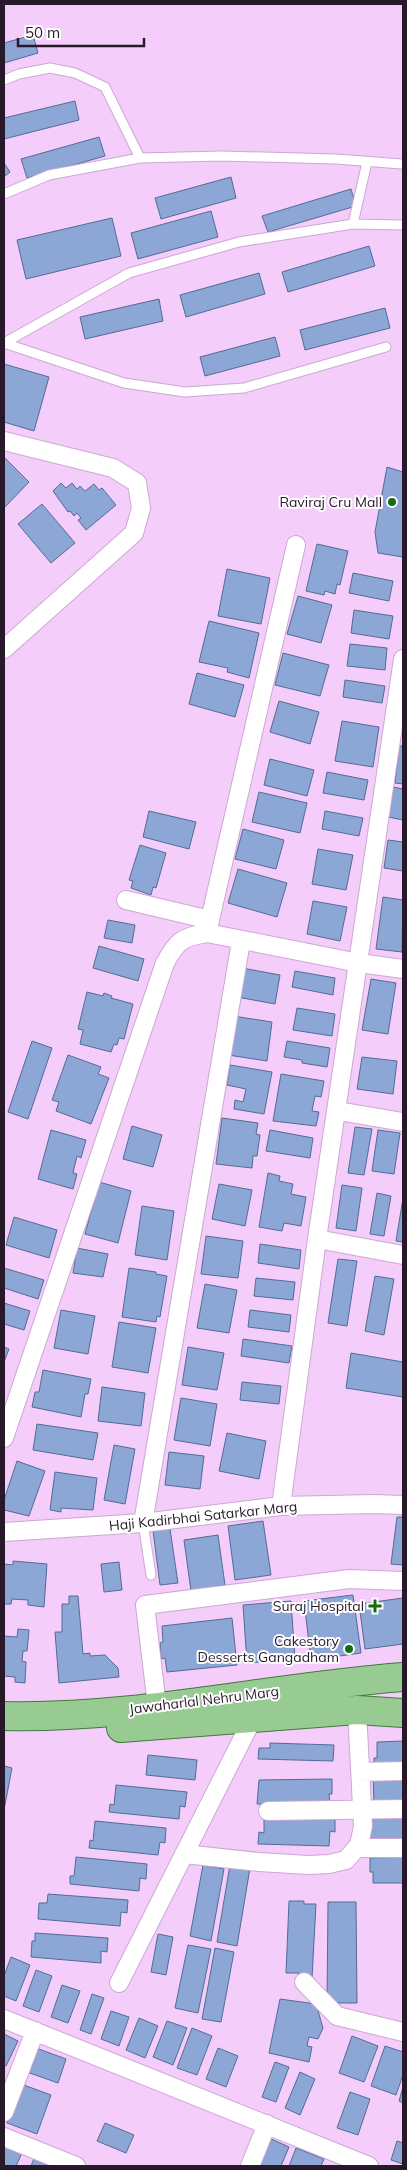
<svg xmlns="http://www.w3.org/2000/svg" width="407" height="2170" font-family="Mulish,sans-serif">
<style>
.building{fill:#8ca6d5;stroke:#536b96}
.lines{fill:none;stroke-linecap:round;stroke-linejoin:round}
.service-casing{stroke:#cda7d3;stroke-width:11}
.minor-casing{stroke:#cda7d3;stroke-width:20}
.primary-casing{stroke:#43773e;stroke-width:30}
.service{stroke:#fff;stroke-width:9}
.minor{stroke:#fff;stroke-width:18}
.primary{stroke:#97cb92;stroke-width:28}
.poi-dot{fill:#186b10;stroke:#fefefe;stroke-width:2}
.labels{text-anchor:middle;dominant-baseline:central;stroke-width:4;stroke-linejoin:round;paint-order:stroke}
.poi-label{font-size:14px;fill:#28192a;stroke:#fefefe;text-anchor:end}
.street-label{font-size:14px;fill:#28192a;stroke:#fefefe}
</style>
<rect width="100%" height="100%" fill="#f5cdfb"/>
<path class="building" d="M33,35l5,18 -34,10v-20z
M75,101l4,19 -75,19v-21z
M99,137l6,19 -78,22 -6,-19z
M4,163l6,9 -6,5z
M231,177l5,21 -75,21 -6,-21z
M351,189l5,17 -88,26 -6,-16z
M211,211l7,26 -80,22 -7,-26z
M112,218l9,38 -95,23 -9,-39z
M369,246l6,20 -87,26 -6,-20z
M259,273l6,21 -79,23 -6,-22z
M159,299l4,22 -78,18 -5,-22z
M385,308l5,20 -85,22 -5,-20z
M275,337l5,19 -75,20 -5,-19z
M4,364l45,13 -15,54 -30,-9z
M4,457l25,25 -25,26z
M387,467l16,5v85l-25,-4 -3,-21z
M61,483l5,5 6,-5 5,6 3,-3 5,5 9,-7 5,6 3,-2 14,17 -30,25 -8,-10 3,-2 -4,-5 -3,3 -4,-5 -2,1 -15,-21z
M42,504l33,39 -24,20 -33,-39z
M317,544l31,7 -8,34 -3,-1 -2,10 -10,-3 -1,4 -18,-4z
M227,569l43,9 -9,46 -43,-8z
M353,573l40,8 -4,20 -40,-8z
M298,596l34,9 -11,38 -34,-9z
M354,610l39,6 -4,23 -38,-6z
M209,621l50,12 -10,45 -22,-6 1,-4 -29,-6z
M350,644l37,4 -2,22 -38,-4z
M283,653l46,12 -9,31 -45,-11z
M197,673l47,12 -9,32 -46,-13z
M345,680l40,6 -3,17 -39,-6z
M279,701l40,11 -9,32 -40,-12z
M342,721l37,6 -6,40 -38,-6z
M399,746h4v38l-8,-1z
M270,759l44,11 -7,26 -43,-11z
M327,772l41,8 -4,20 -41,-7z
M393,787l10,2v31l-15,-3z
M259,792l48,11 -7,30 -48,-11z
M149,811l47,11 -7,27 -46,-12z
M325,811l38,7 -4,18 -37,-7z
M243,829l41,11 -8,29 -41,-10z
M388,840l15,2v29l-19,-3z
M140,845l26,8 -10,35 -3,-1 -2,8 -20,-7 2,-7 -4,-1z
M318,849l35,6 -7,35 -34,-6z
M238,869l49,14 -10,34 -49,-14z
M383,897l20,3 -1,52 -26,-3z
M313,901l34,6 -7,34 -33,-7z
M108,920l27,5 -3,18 -28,-5z
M99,946l45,13 -6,22 -45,-13z
M242,968l38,7 -5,29 -38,-7z
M295,971l40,7 -2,17 -41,-8z
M371,979l25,4 -8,51 -26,-4z
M87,992l16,4 1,-3 8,3 -1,2 22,6 -9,35 -5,-1 -2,7 -3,-1 -3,8 -31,-8 3,-14 -5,-1z
M297,1008l38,6 -3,22 -39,-6z
M233,1016l39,6 -5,39 -39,-6z
M32,1041l20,7 -24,71 -20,-7z
M287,1041l43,7 -3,19 -25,-4v-3l-18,-3z
M68,1055l33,12 -3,7 11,4 -18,46 -35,-13 3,-9 -7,-2z
M362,1057l35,4 -4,33 -36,-5z
M230,1065l42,7 -8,42 -30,-5 1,-9 8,2 3,-13 -19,-4z
M281,1074l43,7 -3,16 -6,-1 -3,15 7,1 -3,14 -43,-5z
M222,1118l36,5 -2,11 4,1 -3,21h-4l-1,12 -36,-4z
M132,1126l30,9 -9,32 -30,-8z
M355,1127l17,2 -8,46 -16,-2z
M51,1130l35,10 -5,18 -4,-2 -4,17 4,1 -4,15 -35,-10z
M270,1130l43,8 -3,20 -44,-7z
M378,1130l22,3 -6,41 -22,-3z
M268,1173l12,3 -1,5 14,3 -2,10 15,3 -5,29 -17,-3 -2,8 -23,-4z
M99,1182l32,9 -13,52 -33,-9z
M219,1184l33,6 -7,36 -33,-7z
M342,1185l20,3 -6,43 -20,-3z
M377,1193l14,3 -7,40 -14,-2z
M403,1198v44l-7,-1z
M142,1206l32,5 -7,49 -32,-5z
M14,1217l43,13 -8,28 -43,-13z
M206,1236l37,5 -5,37 -37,-4z
M260,1244l41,6 -2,19 -41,-6z
M77,1248l31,6 -5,23 -30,-4z
M338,1259l19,2 -10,65 -19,-3z
M4,1268l40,12 -6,19 -34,-11z
M129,1268l27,4v2l11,2 -7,41 -3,-1 -1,6 -34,-5z
M375,1276l19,3 -10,56 -19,-4z
M256,1278l39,4 -2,18 -39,-4z
M205,1284l32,6 -8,43 -32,-5z
M4,1303l26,8 -6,19 -20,-6z
M61,1310l34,6 -7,38 -34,-6z
M250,1310l41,5 -2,17 -41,-5z
M119,1322l37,6 -8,45 -36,-6z
M243,1339l49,7 -3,17 -48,-7z
M4,1347l5,2 -5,13z
M188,1347l36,6 -7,37 -35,-5z
M351,1353l52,9v35l-57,-9z
M43,1370l48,9 -3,15h-3l-4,23 -49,-10 3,-15h4z
M242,1382l39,4 -2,18 -39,-4z
M102,1387l43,6 -4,33 -43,-5z
M181,1398l36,6 -7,42 -36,-6z
M37,1424l61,9 -5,27 -60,-10z
M227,1433l39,8 -7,38 -40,-8z
M114,1445l21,4 -10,55 -21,-4z
M169,1452l35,4 -4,33 -35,-4z
M17,1461l28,10 -16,45 -25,-6v-10z
M55,1472l42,6 -4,32 -32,-2v4l-11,-2z
M397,1517h6v48l-12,-1z
M263,1521l8,54 -36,5 -7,-54z
M170,1529l8,54 -18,2 -7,-54z
M218,1535l7,50 -34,6 -7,-51z
M13,1561l34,3 -3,43 -16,-2v-5l-16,-1 -1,5h-7v-40l9,1z
M119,1562l3,28 -18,2 -3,-28z
M353,1595l8,58 -50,7 -7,-59z
M69,1596h9l5,58 7,-1v3l15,-1 13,13 1,9 -60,6 -4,-51h7v-28h7z
M403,1598v46l-38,5 -6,-45z
M291,1601l4,58 -48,4 -4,-58z
M232,1618l5,47 -70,7 -2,-14 -4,1 -1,-16 3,-1 -1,-16z
M18,1629l11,1 -2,21h-4l-1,10 4,1 -1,21 -10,-1v-5l-11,-1v-40l13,1z
M403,1741v24h-29v-7h3v-16z
M270,1743l64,2 -1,16 -75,-2 1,-11h11z
M148,1755l49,5 -2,20 -49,-5z
M4,1766l8,2 -8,42z
M373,1776l30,1v28h-29z
M332,1779v15h-3l1,10h-73l2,-24z
M116,1785l71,7 -2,15 -5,-1 -1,13 -70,-7 1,-8 4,1z
M367,1813l36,1v27h-33v-15z
M264,1817l71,2v13l-5,-1 -1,15 -71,-2 1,-12 5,1z
M95,1821l71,7 -1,15 -5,-1 -2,13 -69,-7 1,-8 3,1z
M76,1857l71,7 -1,15 -6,-1 -1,13 -69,-7v-8h4z
M403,1857v26h-30v-11h-3v-14z
M203,1865l21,4 -13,72 -21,-5z
M230,1865l20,3 -13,78 -20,-4z
M48,1894l80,6 -1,13 -6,-1 -1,14 -82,-7 1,-16h8z
M289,1901h15v3h12l-4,74 -13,-1v-4h-13z
M328,1902h28l1,101h-30z
M35,1933l73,5 -1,14 -6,-1v12l-70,-6 1,-16h3z
M158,1934l15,3 -7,38 -15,-3z
M188,1945l23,4 -13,64 -23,-5z
M215,1948l19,4 -13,70 -19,-3z
M11,1957l19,8 -14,36 -12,-5v-20z
M36,1970l16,6 -13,36 -16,-6z
M62,1985l18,6 -12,32 -17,-6z
M92,1994l12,4 -13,36 -11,-4z
M280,1999l36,5 7,24 -5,11 -9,-2 -2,9 5,1 -3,15 -40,-9z
M111,2011l18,6 -10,29 -18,-7z
M139,2018l19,8 -13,32 -19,-8z
M167,2021l20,7 -14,37 -20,-8z
M192,2028l20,8 -15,39 -20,-7z
M4,2034l14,7 -12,25 -2,-1z
M352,2036l26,10 -14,36 -25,-9z
M385,2046l18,6v23l-7,20 -25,-9z
M36,2048l30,11 -8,24 -31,-11z
M218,2048l20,8 -12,31 -20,-8z
M275,2062l14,5 -13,35 -14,-5z
M300,2072l15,7 -15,36 -15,-7z
M21,2084l30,11 -14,39 -30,-11z
M403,2087v16l-4,-2z
M350,2092l20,7 -12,36 -21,-7z
M105,2123l29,12 -8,18 -29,-12z
M267,2137l22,10 -8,19h-22l-5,-2z
M397,2141l6,2v21l-12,-4z
M4,2145l18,8 -6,13h-12z
M296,2148l28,11 -3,7h-32z
M35,2156l24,10h-28z"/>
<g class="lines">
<defs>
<path id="service" d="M4,80l15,-6 31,-6 25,5 30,14 35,71
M4,194l45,-19 91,-17 82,-2 114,3 66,5
M353,224l14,-62
M4,343l125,-70 110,-31 114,-18 50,1
M4,343l120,40 61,9 59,-4 142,-41
M143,1523l8,52"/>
<path id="minor" d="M4,441l109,27 24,15 4,25 -7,25 -130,116
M126,900l84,20
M207,933l152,30 44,6
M338,1111l65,11
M317,1239l86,16
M4,1438l161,-475c12,-22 17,-26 42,-30l89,-388
M281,1506l36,-267 86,-580
M143,1523l98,-582
M4,1532l139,-9 138,-17 93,-2 29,1
M157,1706l-12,-101 204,-26 54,2
M360,1772l43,-1
M268,1811l135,-2
M356,1848h47
M184,1854l75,8 49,3 21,-1 17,-4 13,-15 4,-19 -6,-116
M304,1982l33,34 66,16
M119,1983l134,-265
M4,2019l365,147
M4,2112l31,-81
M4,2137l72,29
M250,2166l17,-42"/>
<path id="primary" d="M4,1716c134,3 266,-29 399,-39
M121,1728l236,-18 46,3"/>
</defs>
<use href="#service" class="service-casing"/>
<use href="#minor" class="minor-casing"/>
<use href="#primary" class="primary-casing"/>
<use href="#service" class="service"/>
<use href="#minor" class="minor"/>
<use href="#primary" class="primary"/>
</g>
<g class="poi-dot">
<circle cx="392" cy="502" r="5"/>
<path d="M372.5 1598.5h5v5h5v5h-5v5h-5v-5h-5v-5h5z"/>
<circle cx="349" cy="1649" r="5"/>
</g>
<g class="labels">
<g class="poi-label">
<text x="382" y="502">Raviraj Cru Mall</text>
<text x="364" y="1606">Suraj Hospital</text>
<text x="339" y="1641">Cakestory<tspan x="339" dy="16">Desserts Gangadham</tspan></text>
</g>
<g class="street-label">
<text transform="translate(203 1516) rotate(-6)">Haji Kadirbhai Satarkar Marg</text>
<text transform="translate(204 1700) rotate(-7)">Jawaharlal Nehru Marg</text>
</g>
</g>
<rect width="407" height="2170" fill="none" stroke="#28192a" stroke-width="10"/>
<path d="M18 38v8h126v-8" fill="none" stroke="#28192a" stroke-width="2.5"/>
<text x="25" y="38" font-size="15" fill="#28192a" stroke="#fefefe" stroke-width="4" paint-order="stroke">50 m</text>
</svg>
